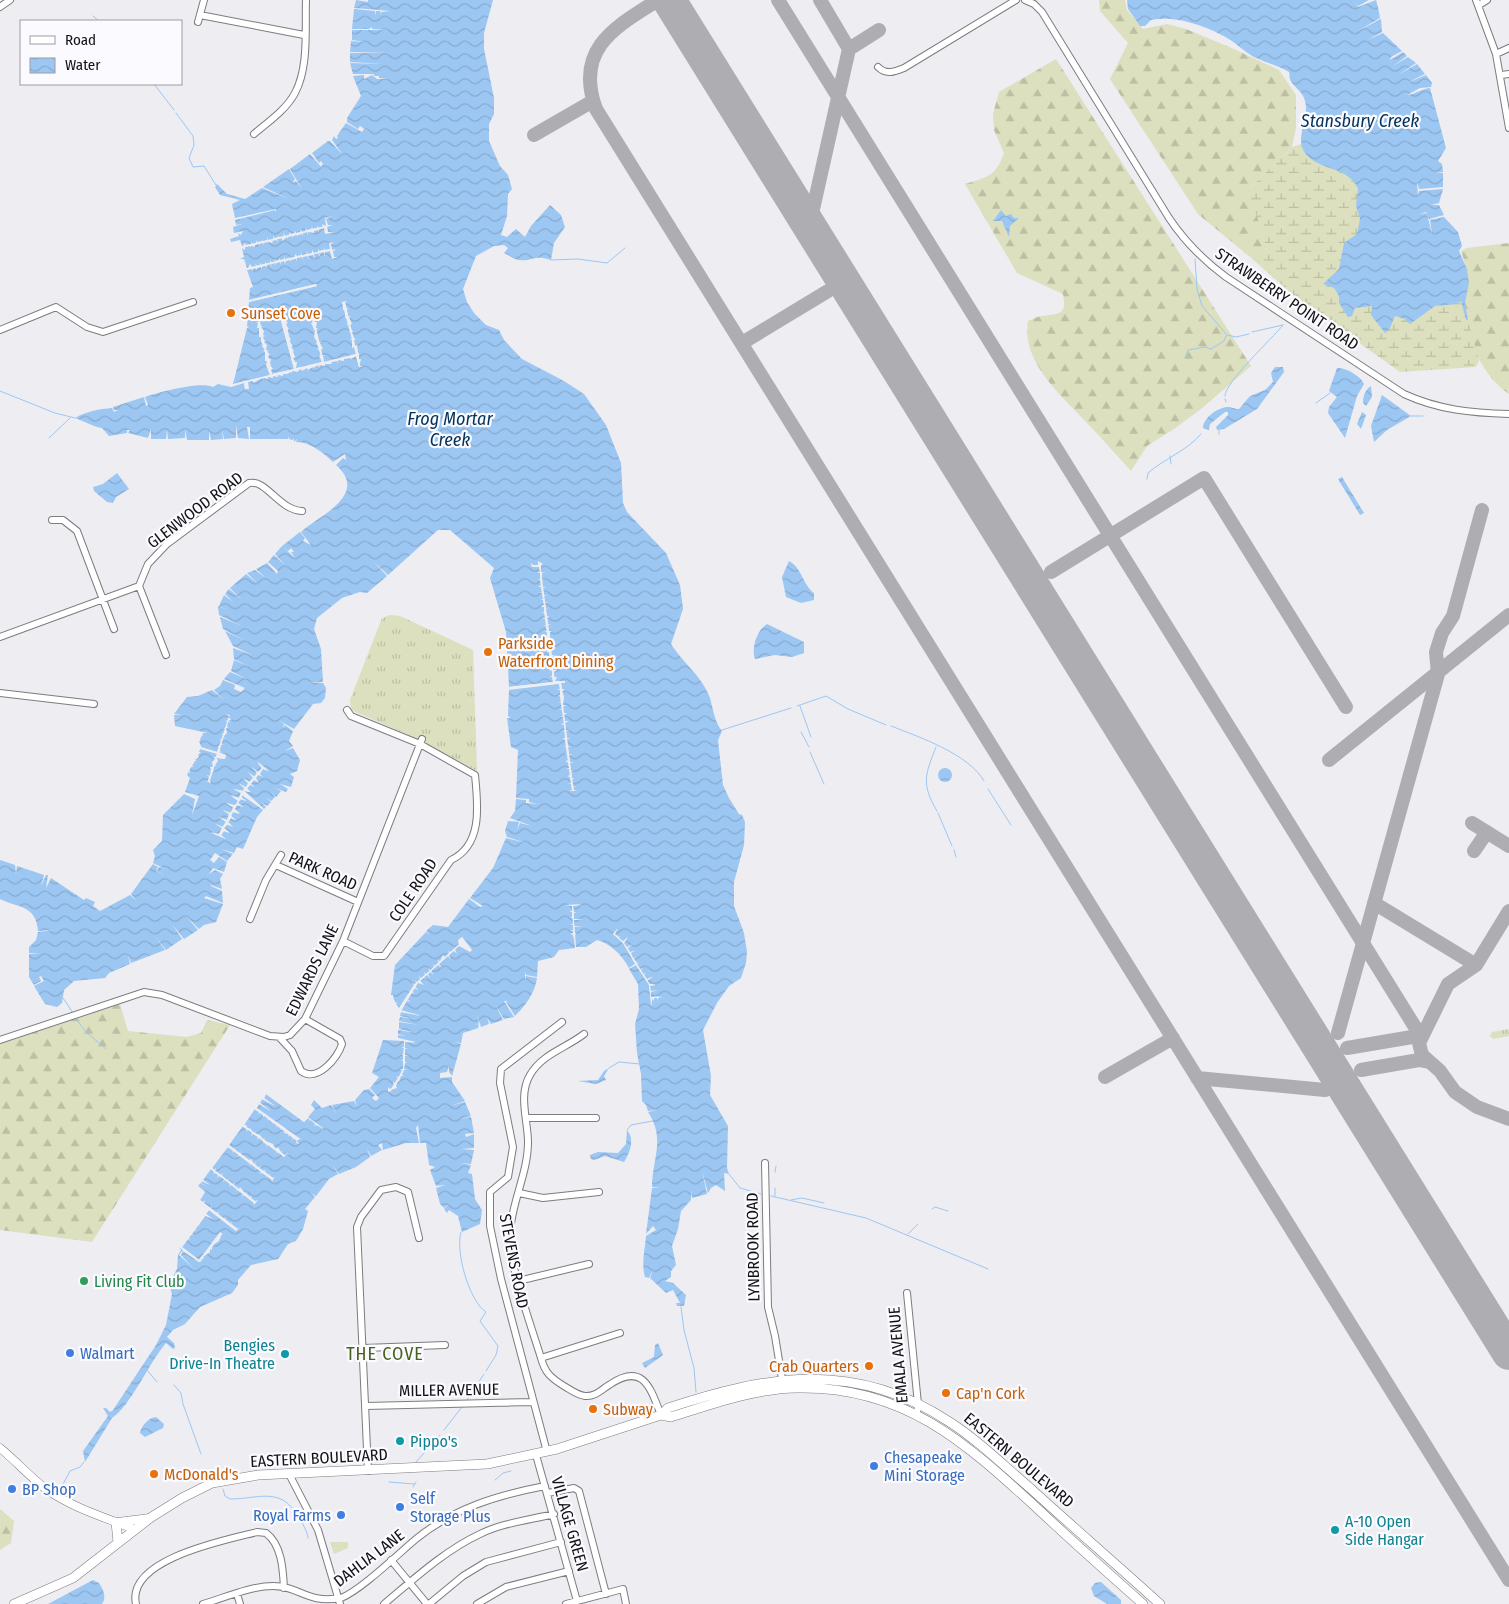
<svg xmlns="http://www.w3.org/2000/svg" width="1509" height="1604" font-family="'Fira Sans Condensed',sans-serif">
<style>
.grass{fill:url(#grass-tufts)}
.forest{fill:url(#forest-firs)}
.wetland{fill:url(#wetland-marsh)}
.green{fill:#dce0be}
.water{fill:url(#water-waves)}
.pier{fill:#ededf2}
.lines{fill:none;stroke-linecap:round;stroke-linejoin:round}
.stream{stroke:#9dc7f3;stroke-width:1}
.taxiway{stroke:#aeaeb2;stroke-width:14}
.runway{stroke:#aeaeb2;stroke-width:34}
.minor-casing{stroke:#7c7c81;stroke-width:8}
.tertiary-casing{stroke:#7c7c81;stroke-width:9}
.secondary-casing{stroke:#7c7c81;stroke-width:10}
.minor{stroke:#fff;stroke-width:6}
.tertiary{stroke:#fff;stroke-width:8}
.secondary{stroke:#fff;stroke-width:9}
.food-dot{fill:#e8710a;stroke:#fafaff;stroke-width:2}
.leisure-dot{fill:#2e9e5b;stroke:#fafaff;stroke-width:2}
.shop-dot{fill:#3f7fe0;stroke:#fafaff;stroke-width:2}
.culture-dot{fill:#0f9aa8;stroke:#fafaff;stroke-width:2}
.labels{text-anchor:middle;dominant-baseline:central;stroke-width:4.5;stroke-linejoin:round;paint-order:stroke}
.street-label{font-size:16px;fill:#121214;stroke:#fafaff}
.food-label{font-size:16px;fill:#c56008;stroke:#fafaff;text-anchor:start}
.leisure-label{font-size:16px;fill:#27864d;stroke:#fafaff;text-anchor:start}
.culture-label{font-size:16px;fill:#0d838f;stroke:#fafaff;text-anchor:start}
.shop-label{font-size:16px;fill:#366cbe;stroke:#fafaff;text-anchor:start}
.water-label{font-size:18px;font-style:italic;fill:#023159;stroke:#fafaff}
.neighbourhood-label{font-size:18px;letter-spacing:1px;fill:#47611c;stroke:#fafaff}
</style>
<defs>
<pattern id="grass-tufts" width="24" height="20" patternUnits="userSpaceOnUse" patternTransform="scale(1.25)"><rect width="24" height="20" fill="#dce0be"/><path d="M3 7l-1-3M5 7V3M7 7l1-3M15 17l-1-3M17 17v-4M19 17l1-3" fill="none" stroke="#bcbfa2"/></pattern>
<pattern id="forest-firs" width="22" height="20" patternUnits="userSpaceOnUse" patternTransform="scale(1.25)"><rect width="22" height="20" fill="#dce0be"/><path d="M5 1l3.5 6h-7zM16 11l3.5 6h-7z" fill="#bcbfa2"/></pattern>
<pattern id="wetland-marsh" width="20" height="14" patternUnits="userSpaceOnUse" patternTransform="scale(1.25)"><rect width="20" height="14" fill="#dce0be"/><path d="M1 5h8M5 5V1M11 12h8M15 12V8" fill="none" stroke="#bcbfa2"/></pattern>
<pattern id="water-waves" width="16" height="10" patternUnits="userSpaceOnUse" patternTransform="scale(1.25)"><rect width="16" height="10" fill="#9dc7f3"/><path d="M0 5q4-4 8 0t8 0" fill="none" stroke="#86aacf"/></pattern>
</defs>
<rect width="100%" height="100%" fill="#ededf2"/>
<path class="grass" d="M390,615l10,1 73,34 4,121 -68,-36 -58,-25 -1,-10 32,-82z
M1509,1029v7l-16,3 -3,-3 2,-4z"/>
<path class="forest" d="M1099,0h26l2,10 16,19 24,-5 19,5 48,20 45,21 17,25v32l-4,20 -45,44 12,28 8,32 -17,6 -52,-43 -88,-135 18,-36 -28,-32z
M1056,59l195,307 -50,43 -27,20 -27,17 -16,25c-15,-16 -29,-33 -44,-48 -26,-28 -66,-61 -59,-102 5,-2 10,-5 15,-5 17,-3 24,-1 20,-22l-46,-21 -52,-89c23,-7 31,-8 39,-31l-10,-23 -1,-16 6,-22z
M1509,243v151c-26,-18 -43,-54 -45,-86 0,-26 7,-29 -3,-57l6,-3z
M120,1004l8,27 59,6 14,-4 6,-13 23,5 -138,217 -92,-12v-186z
M0,1509l14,12 -3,22 -11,7z"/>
<path class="wetland" d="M1304,143l43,29 12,13 74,121 29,-8 17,63 -3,6 -76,5 -102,-73 -48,-42 17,-7 -10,-34 -10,-25 45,-44z"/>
<path class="green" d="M330,1542h18v6l-14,6z"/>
<path class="water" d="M356,0l12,2v-2h125l-9,33v16l10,49v16l-5,10v17l11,25 8,9 4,14 -4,5 -1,22 -6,19 6,2 9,-8 9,8 6,-11 19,-21 11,10 4,12 -11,16 -3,17c-19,-6 -18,2 -32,0 -6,-1 -10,-5 -15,-7l4,-5 -4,-3 -10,1 -18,10 -13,33 4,13 7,11 12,12 13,5 5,10 18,19 42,22 20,13 22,31 15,38 2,40 4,9 39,41 14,32 3,24 -12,35c12,19 31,32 39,54 3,11 5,25 12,33l-4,9 5,45 6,13 10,16 3,1 3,7 -1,23 -10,37v24l10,27 3,19 -1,11 -5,15 -12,8 -12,17 -14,27 8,46 -1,19 18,31 -1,42 2,6 -5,-1 1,18 -9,-6 -5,3 -3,5 -6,-22 5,23 -15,4 -1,-8v10l-10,11 -3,18 -6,17 4,19 -5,6v6l-6,4 8,2 13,12 -2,11h-7l-1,-3h4l-7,-13 -7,3 -16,-15 3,-9 -4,9 -4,-1c-4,-14 0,-27 1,-41l10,-6 -3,-4 -7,8 6,-46 8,-1h-8c0,-28 14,-48 -4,-75l9,-2 -9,1 -2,-6 -4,-4 -1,-27 -4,-21 -2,-29 4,-15 -1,-25 -9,-15 7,-4 13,20 2,21 1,-7 9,-3 -10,1 -1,-11 6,-1h-6l-3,-4 6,-4 -6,3 -23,-37 4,-6 -5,5 -9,-8 4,-6 -5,6 10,9 13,21 -7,4c-7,-13 -18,-24 -32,-28l-11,7h-10l-2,-27 9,-1h-9l-1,-13 9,-1h-17l7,1v5l-2,1h2l3,36 -16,2 -5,7 -16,4 -1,16 -11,-2 -1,-3v8l1,-4 11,2c-2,15 -12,28 -22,38l-9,-14 2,-1h-4l10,16 -10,2 -8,-13 7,14 -12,4 -4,-6 2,6 -8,3 -4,-12 2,8 -3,2 3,-1 -1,4 -15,5 -2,10 -6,-1 6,2 -9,32 -3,-4v-6l-2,6 -7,1v5l12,-1v5l13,19 -15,5 15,-4 6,14 -11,3 11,-2 3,16 -9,1 1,3 8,-3v14l-13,1 13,1 -3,14 -11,-1 11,2 -3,8 4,1 3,25 7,11 -2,14 -18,8 -4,-16 -9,-6 -2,3 -3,-4 5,-5 -5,4 -4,-4 -4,-16 9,-3 -9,1 -6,-16 5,-3 -6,-2 -3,-22h-6l-2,-18 -2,3 3,15h-13l-23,7 -1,-7 -4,2 4,5 -11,6 -4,-7 3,8 -14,10 -17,7 -6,-9 5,9 -9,5 -13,17 -6,-3 5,4 -10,12 3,2 -5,18 -7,12 -8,3 -10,15 -27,6 -13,15v5l-6,8 -32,14 -15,17 -12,6 -6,7 7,6 1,5 -2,1 -7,-6c-16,18 -36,64 -54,75l-27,44 -2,-11 25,-35 -5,-8h3l4,4 3,-2 43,-65 10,-20 6,-31 -3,-10 8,-15 1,-14 3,-5 -2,-3 20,15 21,-25 1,-4 -22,27 -17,-13 24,-32 7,4 -7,-5 3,-4 27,21 2,-2 -38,-29 5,-8 -7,-6 4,-5 8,4 -7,-5 8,-11 43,34 -1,1 3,-2 -44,-34 16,-21 44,33v2l2,-5 -1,1 -44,-33 14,-19 41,31 1,-2 -41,-30 11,-16 42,32 2,-2 -43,-31 3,-4 12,7 -11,-8 2,-4 13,7 -11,-8 2,-4 38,28 4,-4 11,8 -11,-9 7,-8 -4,-4 3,-5 8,8 9,-3 5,8 -4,-8 22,-4 3,5 -2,-6 9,-10 5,-1 6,6 -3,3 4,3 3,-3 -9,-10 9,-11 -7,-4 11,-33 21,1 -1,29 -14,22c16,-13 16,-31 16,-50h11l-18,-4v-3l8,1 -8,-2v-4l19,3 -18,-4v-7l20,3 -20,-4 1,-4 14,2 -14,-3 1,-4 20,3 -20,-4 17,-28h4l-2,-2 39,-35 13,4 -10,-13 -3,7 -19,18 -2,-2 1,2 -25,23 -15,23 -3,-4 2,-2 -2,1 -2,-3 3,-2 -3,2 -1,-5h-2l4,-30 31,-33 3,3 -3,-4 7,-6 15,2 21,-28 -1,-1 12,9 3,-1 -13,-8 23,-30 13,-30 20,5 -19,-6 -2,-6 3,-10 11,1 -2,8 3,-7 12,3 -22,-8 5,-7 1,-12 10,1v3l12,1 -9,-2v-3l-13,-1 2,-48 -7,-3 -4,-29h4l-3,-2 1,-27 50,-6 1,6 -3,1h3v5l-2,1h2l4,28 -2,1 2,-1 1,14 -2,1h2l2,14 -2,1h2l3,21 -2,1h2l2,14h-2l4,1 -4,-28h3l-3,-1 -3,-23 3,-1h-3l-2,-16 3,-1 -3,1 -1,-8 3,-1 -3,1 -1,-8h3l-3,-1v-7h1l-2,-8 3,-1h-3l-1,-6h4v-2l-10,1 -3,-26 2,-1h-2l-1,-7 3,-1h-4v-15h-1l-8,-59h3l-3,-1 -1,-11 -1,4 -6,1 -2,-3 1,4 7,-1 1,6 -3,1h3l1,13 -2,1h2l3,18 -3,1h3l4,38 -2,1h2l3,24 -2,1h3l1,12 -44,5 -3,-55 -16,-54 4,-10 -44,-38h-12l-50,45 -14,-13 13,14 -20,17 -7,-1 -18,6 -25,20 -3,11 7,20 2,33 -16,1h16l3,5 -1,10 -4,5 -8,1 -19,25 -16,-9 6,4 -1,4 2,-3 8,6 -4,10 4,5 -8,5 8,-3 7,12 -3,11 -7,3 4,3 -3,10 -11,-3 8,5 -2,3 -11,-4 6,3 -5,6 -5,-5 4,5 -4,4 -5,-4 5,5 -4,4 -6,-4 5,5 -2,2 -20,-18 6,1 -3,-4 16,-19 6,2 -12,-8 5,5 -4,4 -6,-5 5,6 -7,9 -7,-4 6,6 -6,7 -9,-2 7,3 -2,6 -8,-3 7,6 -3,5 -9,-3 8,5 -4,5 -7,-3 6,4 -2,6 -8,-3 7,5 -4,5 -7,-4 7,5 -3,6 -8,-1 15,6 -5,-4 3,-4 5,2 -5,-5 2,-4 7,3 -5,-5 3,-4 5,2 -5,-4 2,-4 7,1 -6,-4 3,-4 6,2 -5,-3 2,-5 7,2 -5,-3v-3l21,15 -6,7 -14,32 -6,-2 -3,6 -13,-4 12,5 -6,7 -12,-8 -5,7 4,3 5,-6 8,5 -3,10 -11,-4 -4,6 6,-4 8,4 -3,5 2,10 -11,-4 -1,-4 1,5 11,5 1,12 -17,-7 -2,2 19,6 -7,18 -12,3 -5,4 -14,-14 13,15 -14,9 -12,-15 10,15 -16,11 -12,-15 11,15 -34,13 -3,-8 2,9 -21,9 -4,5 -31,3 -10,9 -2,13 -5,4 -12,-3 -11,-18 10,-5 -3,-5 -2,1 2,4 -7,4 -5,-8v-23l11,-1h-11v-6l7,-7 2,-8 17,-2 -17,1c-2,-27 -21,-23 -38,-32v-39l15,5 1,9 1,-8 27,9 -3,11 5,-11h2l-2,13 5,-10 33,22 2,-2 9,4 -2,4 7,5 30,-16 6,5 -5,-6 22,-30 5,3 -2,4 9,4 -8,-4 2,-4 6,2 -12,-6 2,-7 -2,-6 9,-9 1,-26 21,-21 11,5 -3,16 7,-19 -14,-4 5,-14 -3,-3 13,-26 17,4 -9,28 2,-1 7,-22 8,1 1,-4 -7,-2 10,-35 -12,34 -17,-5 1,-2 -3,-1 5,-11h5l-33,-7 -1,-11 8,-1h-8l13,-17 11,-1 14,-6 12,10 -10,-10 6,-4 3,-6 12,5 -1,4 7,3 4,-4 -21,-9 6,-7 16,7 -15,-8 3,-11 14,6 -14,-7 -1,-11 19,7 -19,-9 -8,-15 19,9 -21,-11 -3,-12 20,8 -21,-10 -1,-9 7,3 -6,-3 5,-11 9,7 -8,-8 4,-5 12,10 -11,-11 16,-14 12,10 -11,-11 8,-3 11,8 -10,-9 11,-6 10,11 1,-3 -10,-9 6,-7 11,10 -10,-11 7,-8 13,12 -4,-6h3l-3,-4 -3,3 -6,-5 18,-14 5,6 -2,3 8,4 -10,-13c17,-16 69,-37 35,-67l7,-7 3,2 -1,-6 -12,8c-10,-9 -22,-20 -37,-20l1,-3 -3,3v-4l-1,2 -4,-1 -1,-3v3h-38v-12h-3l2,12 -11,-1 -2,-13v13l-12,1 -2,-10 1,10 -12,1 -2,-9v9h-22l-2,-11v9l-17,1 -1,-9 -1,9h-15v-10l-3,9 -20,-5 2,-3h-3v3l-18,3 -7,-8c-8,-1 -18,-7 -27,-10 12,-7 25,-9 37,-10l2,4 4,-2h-4l-1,-3 31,-10 2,9 2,-1 -3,-8c14,-5 56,-16 68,-10l5,-3 13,3 13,-4 1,6 2,-7 71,-17 1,2v-2l37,-9 3,11 2,-8 -2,1 -2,-15 -2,1 -10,-44 -3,1 14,51 -32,8 -9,-39 2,-1h-2l-3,-12h2h-4l12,52 -26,7 -1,-6 2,-1h-2l-2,-4 2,-1 -4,-11 -6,-29 -4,2 13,50 -22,5 -13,-52 4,24 -1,1h2l6,28 -37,9 14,-56 2,-1 -2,-1 2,-24 68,-16 -1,-2 -67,16 1,-12 3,-1 -6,-17 4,-1 2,2 -1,-2 9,-2 1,2v-3l57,-13 1,6 -1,-6 11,-2 4,7 -2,-7 4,-1h-4l-2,-7v6l-11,2 -1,-2v3l-5,1 -1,-3 1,3 -5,1 -2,-2 1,2 -60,14 -3,-9h-4l4,-2 -2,-9 82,-20 4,4 -2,-13v7l-19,4 -1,-2v3l-10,2 -1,-2v2l-10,3 -1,-3v3l-10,3 -1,-3v3l-31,7 -2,-6 -9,2 -1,-3 9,-3 -1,-3 3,2 2,-4 -9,2 -1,-6 9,-3 -6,1 -1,-5 40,-10 1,2v-3l-41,9 -3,-14 8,-4 -20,-5 -5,-8 2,-3 10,10 18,5 17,-11 27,11 -26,-12 26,-18 6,10 -3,4 4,-2 6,8 -12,-20 20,-15 13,15 -2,-3 2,-2 -2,-3 -2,2 -7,-10 16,-12h2l13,14 -11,-15 2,-4 2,3 2,-1 -1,-2 9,-13 16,9 2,-3 7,4 -11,-7 -2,3 -11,-7v-4l14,-22 -8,-20 11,-1v4l8,-4 5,4h12l-10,-1v-2h-4l-2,-2h-20l-3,-11 34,1 -34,-2v-9h39l-39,-1 1,-11 15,1 -14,-2v-10h37l-17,-1v-2l-3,2h-17l2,-20 21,2v5l1,-5h4l1,4v-3l9,-1 -36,-3z
M1127,0h242l-11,6 -2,-3 2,4 18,-7 2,7 -25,12 25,-12 2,11 -24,14 25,-13 1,13 -15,8 16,-7 19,18 -11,6 -1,3 13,-8 4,4 -14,10 15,-9 8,6 -18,12 19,-11 8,10 -18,9 19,-8 6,8 -1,4 -11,1 -13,7c9,-1 14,-6 23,-7l16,60 -8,13 4,3 1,8 -8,1h8v14l-24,2 -2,-8 1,15 1,-5 24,-2 -4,14 -8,2h8l5,10 -15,4 -2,-6 -1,-1 -6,2 7,-1 5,22 -2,-15 14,-3 14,15 4,14 -3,5 8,18 2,14 -4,20 3,17h-2l-5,-19 -5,3 -21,2 -25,18 -5,-5 -10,-3 -6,14 -4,3 -14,-18 1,-9 -17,2 -3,8 -4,1 -9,-14v-7l-5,-8 -11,-4 16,-15 5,-26 13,-9 3,-15 -4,-13 2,-17c-9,-23 -40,-18 -53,-36 -11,-15 5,-35 0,-52 -2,-10 -13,-15 -15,-22 -1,-2 0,-5 -1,-7 -9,-6 -25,-10 -35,-15 -9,-5 -15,-11 -22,-16 -22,-14 -55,-26 -81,-21l-6,6h-5l-12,-17z
M1001,210l5,6 5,-2 3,4h5l-9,8 -1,11 -7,-16h-9z
M1275,367h8l1,5 -27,37 -33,20 -7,1 -1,-3 12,-12v-3h-3l-15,12 -1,6 -6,-2c0,-10 14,-20 24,-21 5,0 7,2 12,2l11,-13 15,-6 8,-8 -2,-9z
M1337,368c8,-1 24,8 27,16l-7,12 -12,42 -17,-25 1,-6 8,-10 -8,-6z
M1371,386l1,11 -6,9 -3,-3c0,-7 2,-13 8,-17z
M1382,395l29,21 -24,14 -13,12 -3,-16z
M1362,412l4,3 -5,14 -4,-5z
M117,473l12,16 -13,8 -3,6 -6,-1 -13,-11 -1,-4 10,-3z
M1342,477l22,36 -4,2 -22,-36z
M789,561c13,7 14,24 25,32v7l-13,3 -15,-6 -4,-20z
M767,624l37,18v11l-12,4 -17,-2 -20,4c-4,-11 2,-29 12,-35z
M938 775a7 7 0 1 1 14 0a7 7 0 1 1-14 0Z
M609,1068l-5,8 2,4 -10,4 -18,-3 20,-1 6,-9z
M627,1130c8,9 3,23 -3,32l-19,-6 -11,4 -3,-1 -1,-4 8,-3 20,1 8,-9z
M658,1343l5,12 -18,13 -3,-5 12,-6 1,-12z
M156,1417l8,7 -1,4 -18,9 -5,-4c2,-8 8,-15 16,-16z
M93,1580l6,3c4,6 8,14 3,21h-54z
M1101,1582l20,18v4h-14l-13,-8 -3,-8 4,-5z"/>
<path class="pier" d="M332,216l-6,3 2,6h5l-7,2 2,5h7l-10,2 -1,-6 -5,1v3l-1,-2 -4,1v2l-6,-1v3l-1,-3 -4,1v3l-1,-2 -4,1v2l-1,-2 -4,1v2l-1,-2 -4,1v2l-1,-2 -5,4v-3l-5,1 1,3 -2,-2 -4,1 1,2 -5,-1v2l-1,-2 -3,1v2l-1,-2 -4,1 1,2 -2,-2 -3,1v2l-4,-1v2l-1,-2 -5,1v3l-3,-2 3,-5 1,2 5,-1v-2l1,2 4,-1v-3l1,2 5,-1v-2l1,2 4,-1 1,-3v3l5,-1v-3l1,2 4,-1v-2l1,2 5,-1 -1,-3 2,3 4,-1 1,-3 1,2 4,-1 -1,-2 2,2 4,-1 1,-3 1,3 4,-1 -1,-3 2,2 4,-1 1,-2 1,2 4,-1v-3l1,3 5,-1 -1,-3 4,2 -1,-8z
M335,242l-4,2 1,6 4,-1 -3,2 1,6h4l-6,2 -2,-8 -5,1v5l-1,-5 -5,1 2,6 -3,-6 -4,1 1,6 -2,-5 -5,1 1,4 -2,-4 -4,1v3l-1,-3 -5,1v3l-1,-2 -5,1v2l-1,-2 -4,1 -1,3 -1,-3 -3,1v3l-1,-3 -4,1v3l-1,-3 -4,1 1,3 -2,-3 -3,1 -1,3 -1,-2 -3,1v2l-1,-2 -4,1v3l-1,-3 -4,1 1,3 -2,-3 -4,1 3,-6 2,3 4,-1 -1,-3 2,3 3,-1 1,-3v3l4,-1v-3l1,3 4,-1v-3l1,2h4l-1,-3 2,2 3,-1v-2l1,2 4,-1v-3l1,3 5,-1 -1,-2 2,2 4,-1v-3l2,2 4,-1v-3l1,3 5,-1 -1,-3 2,3 4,-1v-3l2,3 4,-1v-3l1,2 5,-1 -1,-3 2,3 5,-1 -1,-6z
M316,284l1,2 -68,16v-2z
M347,301l-2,2 2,6 2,-1 -2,2 1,6h3l-2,1 3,7 -2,1 2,6h2l-2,1 2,6 2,1 -2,1 1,6 3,-1 -2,2 1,6h2v6l2,1 -2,1 1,5 3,1h-4l-3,-11 -5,3 -1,-1 -6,1v2l-6,-1v3l-1,-2 -6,1 1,2h-7v2l-5,-1 -1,2 -1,-2 -5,3v-1l-5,3 -1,-2 -5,3 -1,-2 -4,3 -5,-1v2l-1,-1 -4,2h-4v2l-5,-1v2l-5,-1v2l-5,-1v2l-5,-1 1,2 -2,-2 -9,5v-2l-5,1 1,7h-4l-1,-6 -15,3 3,-7 1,5 37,-9 -4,-10 1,-4h-2v-9l-2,-1 2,-1 -3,-4 1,-1 -2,-3v-5h-2v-9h-2l1,-5 -2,-1 6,-1 -2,1 1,4h2l-2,1 3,4 -1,4 2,1 -2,1 1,3h2l-2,2 3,3 -1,5h3l-2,1 3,4 -2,1 1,3h2l-1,5h2l-2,1 3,4 -2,1 1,4 22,-5 -14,-51 6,-1 -2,2 4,4 -3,1 4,5 -2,1 1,4h2l-2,1 3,5 -2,1 4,5 -2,1 3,4 -2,1 1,4 3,1 -3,1 2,4h2l-1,6 26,-6 -3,-6 2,-1 -2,-5 -2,-1 2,-1 -3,-5 1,-1 -3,-5 1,-7h-2l1,-1 -3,-6 2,-1 -3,-5v-6l-2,-1 6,-1 -2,1 1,5 3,1 -3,1 2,5h2l-1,6h2l-2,2 3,12h3l-2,1 3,6h-2l1,6h3l-2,1 1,6 32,-8 -2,-7 -2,1v-8h-2l2,-1 -1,-7h-3l2,-1 -1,-6h-3l2,-1 -1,-6h-2v-8h-2v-7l-2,-1z
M538,561l5,3 -2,1v7l4,1h-3v7l3,-1 -3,2 1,6h3l-3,1 1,7h3l-3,1 1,6h3l-3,1 1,6 2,-1 -2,2 1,6 3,1 -3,1 1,6h3l-3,1 1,6h3l-3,2 1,6 3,1h-3v7h4l-3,1v7h4l-3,1v7l3,-1 -3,2 1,6h4l-3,2v5h3l-2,4h10l-4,2 1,6 3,1 -3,1 2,6 -1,8h3l-3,2 1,6h3l-3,2 1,6h4l-4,2 1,7h4l-4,1 1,7h3l-3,1 1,7h3l-3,1 1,7 4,1h-4l1,7h3l-3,1 1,7h3l-3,1 1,7h3l-3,1 1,7 3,1h-3l1,3 3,1h-8l3,-1 -1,-6 -3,-1h3l-1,-6h-2l2,-2 -1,-6h-3l3,-1 -1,-6h-3l3,-2 -1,-6 -2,1 2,-2 -1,-6 -2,-1h2l-1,-6 -2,-1 2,-1v-6l-3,-1h3l-1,-6 -3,-1 3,-1 -1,-6h-3l3,-1 -1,-6 -3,-1h3l-1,-6h-2l2,-1 -1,-6 -2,1 2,-2v-5l-3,-1h3l-1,-5 -52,6v-3l46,-5 -1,-5 -3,-1h3v-5l-3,-1 2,-1v-5h-3l3,-1 -1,-5 -3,-1h3l-1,-5h-3l3,-2 -1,-5h-2l2,-1v-5l-3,-1h2v-6h-3l3,-1 -1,-5 -3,-1h3l-1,-6h-3l3,-1 -1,-5h-2l2,-1v-5h-3l3,-2 -1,-5h-3l3,-1 -1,-6h-3l3,-1 -1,-5h-3l3,-2 -1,-5h-2l2,-1v-6h-3l3,-1 -1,-5h-7l-1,-4 2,2h5z
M226,714l4,1 -1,3 3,1 -4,2 3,1h-3l-1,5 2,1h-3l1,5 -4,4 3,1h-3l-2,6 3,1h-3l-2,5 2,1 -2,1 7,3 -1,4 -8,-1 1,3 -3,4 2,1h-3l-1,4 2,1h-2l-3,9 1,3 -5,-2h2l1,-4 -2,-2 3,1 1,-4 -2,-1h2l-1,-4h3l-1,-5 3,-3 -2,-2h3l1,-3 -17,-5 -1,3h2l-3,3 1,2 -4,3 2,1h-2l-3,5 2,1h-3l-2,4 2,2 -3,-1 -3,4 15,-30 -3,-1 1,-11 6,2h-3l-2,4 2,1h-2l2,6 16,5 2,-5 -2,-1h2l2,-5 -2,-2 2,1 2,-5 -2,-1h2l2,-5 -2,-1h2l2,-6 -2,-2 2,1 2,-5z
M257,761l12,10 -6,-2 -3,5 3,3 -5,-2 -2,3 3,5 -5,-3 -3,4 4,3 -5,-2 -3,4 4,3 -7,-1 20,18 -22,-14v3l4,3 -5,-2 -3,4 6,4 -7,-2 -2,4 5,5 -7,-2 -2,4 5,5 -5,-3 -3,4 5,5 -5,-3 -4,4 6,5 -6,-2 -3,4 5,4 -16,-7 9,2 3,-6 -7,-4 8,3 3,-6 -8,-4 9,3 2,-6 -7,-4 9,3 2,-6 -7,-4 9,2 3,-4 -8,-6 9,3 2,-5 -8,-4 10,2 1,-3 -6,-5 8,4 2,-4 -5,-5 6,4 4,-4 -5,-6 7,5 2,-5 -5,-5 6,5 4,-4z
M582,904l-9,2 1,6 3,1h-3v6h9l-9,1v6l9,1h-9v6l3,1 -3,1 2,15 -3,-15 -3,-1 3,-1v-2l-3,-1h3v-5l-3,-1h3v-6h-3l2,-1v-5l-3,-1h3v-5l-7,-1z
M618,928l-3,6 4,3 2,-1 -2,2 4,3 5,-4 -4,6 3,4 6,-3 -5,4 2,4 6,-2 -5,3 2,5 3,-1 -2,2 3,4 2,-1 -2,2 3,5 3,-1 -2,2 2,4 3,-1 -2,2 3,4 6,-3 -6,5 3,3h6l-6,2 1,5 8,-1 -8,2v5h11l-4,1v3l-1,-3h-3v3l-2,-2v8l-3,-22 -13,-20 -9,4 8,-5 -12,-21 -10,-9z
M462,937l10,13 -2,2 -11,-6 -4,3 2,5 -3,-3 -5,4 2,4 -3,-3 -9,8 3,4 -4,-3 -7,6 3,4 -4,-3 -2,2 2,4 -3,-3 -3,2 3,3 -3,-2 -4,3 4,4 -6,-2 -3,4 4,3 -6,-2 -1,3 3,3 -4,-2 -4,7 4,3 -5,-2 -5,10 20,6 -20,-4 -2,-4 15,-23 -2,-2 3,1 1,-2 -2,-2 3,2 3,-3 -1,-3 2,2 4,-3 -1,-3 2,2 4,-3 -2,-3 3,2 3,-3 -1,-3 2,2 4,-4 -2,-2 3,1 3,-6 2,2 4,-4 -1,-2 2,1 9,-7 -1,-5z
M398,1038l18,5 -11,-1v6l3,1h-3v6h3l-3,1v6h2l-2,1 -1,6 3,1h-3l-2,5 2,1h-3l-2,5 2,1 -3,-1 -2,5 1,2 -6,2 1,3 -1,-2 -3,1v-5l2,2 4,-3 -1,-4 3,1 2,-5 -2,-2 3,1 3,-7 -2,-1h3v-8h-2l2,-1v-5l-2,-1h2l1,-6h-3l3,-1v-6l-6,-1z
M266,1091l37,28 10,-11 -5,9 15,11 -2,3 1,-3 -6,-3 -2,1 1,-2 -4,-4 -3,2 2,-2 -2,-2 -4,4 -38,-28 -2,4 11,8 -13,-7 -2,4 11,8 -12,-7 -2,4 45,32 -3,-1 -2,2 2,3 -3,-1 1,-3 -3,-2 -2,2 1,-3 -3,-2 -2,2 1,-3 -5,-1 1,-2 -3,-2 -2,1 1,-2 -3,-2 -2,1 1,-2 -4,-3 -1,2v-2l-3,-3 -2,2 1,-3 -4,-2 -1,2v-3l-3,-2 -2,1 1,-2 -5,-3 -10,16h3l-1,2 4,2 1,-1v2l3,3 2,-2 -1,2 5,2 3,4 2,-1 -1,2 9,4 3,5 2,-2 3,5 2,-1 -2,2 4,2 2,-2 2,2 -2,-1 -3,3 -6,-5 -2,2 1,-2 -9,-7 -2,2 1,-2 -4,-3 -1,1 1,-2 -4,-3 -2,2 1,-3 -5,-3 -2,2 1,-3 -4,-3 -2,2 1,-2 -5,-4 -13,19 4,4 2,-2 -1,2 5,4 2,-2 -1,2 9,7 2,-1 3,5 2,-2 -1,3 4,3 2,-2 -1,3 4,2 2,-1 -1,2 3,3 2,-2 -1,2 4,3 2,-1 -4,5 1,-2 -4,-4 -2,2 1,-2 -5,-3 -2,1 1,-2 -4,-4 -2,2 1,-2 -5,-4 -2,2 1,-2 -10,-8 -3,1 2,-2 -5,-4 -2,2 1,-3 -6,-3 -15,21 2,2 2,-2 -1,3 6,4 2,-2 -1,3 5,4 2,-2 -1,2 5,4 2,-2 -1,3 5,4 1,-2 5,6 2,-2 -1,2 4,4 2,-2 -1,3 4,3 3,-1 -4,5v-2l-10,-8 -2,2 1,-3 -6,-4 -2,1 2,-2 -6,-4 -2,2 1,-3 -5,-4 -2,2 1,-3 -5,-3 -2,2 1,-3 -3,-2 -2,1 1,-2 -4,-3 -7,11 7,5 -8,-4 -1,2 7,5 -8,-5 -2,3 7,6 -5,8 3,2 2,-2 -1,3 6,5 2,-2 -1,3 6,4 2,-2 -1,3 6,5 2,-3 -1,3 5,5 2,-3 -1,3 6,5 3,-2 -4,4 -27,-21 -3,4 7,5 -8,-3 -3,4 2,1 -2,-1 -3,5 1,1 -2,-1 -3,4 2,2 -2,-1 -3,4 1,1h-2l-2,3 1,2 -2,-1 -3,4 2,1 -2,-1 -3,4 17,13 21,-28 4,3 -2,-1 -3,7 -6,4 1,2 -2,-1v4l-2,-1v3l-7,5 1,2h-3l1,2 -3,1 -16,-11 -2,4 12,13 -14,-13 4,-5 -5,-4h3l27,-37 -11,-8 5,-9 -7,-5z"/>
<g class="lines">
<path class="stream" d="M93,16l6,5
M154,84l20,26
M176,113l17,23 1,9 -5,13 4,9 11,-1 12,19
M1195,259l2,30 5,17 25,29 9,2 13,-3
M551,260l27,-1 29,4 18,-15
M1252,332l31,-7
M1185,358l3,-8 17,-3 6,2 13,-8 2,-5
M0,391l55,22 20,5
M1225,396c-1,-13 47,-57 58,-71
M1225,399l1,3
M1316,403l14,-10
M1411,416h12
M1219,430v4
M49,438l21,-20
M1170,456l1,8
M1147,479l1,-6c16,-14 40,-23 53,-39
M797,706l29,-10 22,13 38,16
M800,706l11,31
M891,726c28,11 78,28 93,55
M722,730l69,-22
M801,732l8,15
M936,747c-11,28 -15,37 1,64
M810,752l14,32
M988,789l23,36
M938,813l14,33
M954,850l2,7
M63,998l10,15
M76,1019l10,13 20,17
M609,1068l10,-6 21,2
M627,1130l4,-5 22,-4
M775,1172l1,-6
M729,1174l11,14 21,6
M771,1196l95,22 122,51
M775,1196v-8
M791,1200l11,-2 22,5
M932,1209l3,-2 13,4
M461,1232c-6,19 8,69 25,80l-6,9 18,25 -2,9 -10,16
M908,1234l10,-10
M681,1307l3,23 10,38 2,24
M147,1370l10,12
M174,1385l7,8 2,11 18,50
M467,1400l17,-26
M444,1430l18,-23
M416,1462l24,-27
M495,1480l8,-7 8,-2
M389,1482l25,2
M62,1486l8,-15 10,-4 4,-5
M413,1487l3,-5
M223,1489l2,7 5,3c29,0 50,-13 68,17 4,7 9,14 10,22"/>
<path class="taxiway" d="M658,0c-43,27 -84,49 -62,109l913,1471
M778,0l637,1027 7,28 18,16 15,21 22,15 32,12
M849,49l30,-19
M534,135l59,-34
M809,227l40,-178 -29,-49
M742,343l86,-52
M1051,572l153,-94 142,229
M1329,760l180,-145
M1472,823l37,23
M1474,851l13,-19
M1374,903l102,62
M1338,1033l100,-359 -2,-22 6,-19 11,-17 29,-106
M1419,1043l29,-59 28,-19 33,-54
M1347,1048l71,-12
M1361,1070l58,-10 10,2
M1105,1077l68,-39
M1197,1078l128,12"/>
<path class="runway" d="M669,0l840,1353"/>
<defs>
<path id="minor" d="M1025,0l9,4 8,8 127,206c16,24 34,42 57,59l178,117c35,16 68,19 105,20
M1476,0l20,54 13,74
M1479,5l8,-5
M0,7l10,-7
M200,15l104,20
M198,22l6,-22
M1496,54l13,-6
M878,67c8,8 16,5 26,1l112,-68
M1501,75l8,-1
M254,134c14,-12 32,-24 41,-41 14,-26 10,-64 11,-93
M0,330l56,-23 31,20 16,5 90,-30
M52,520h11l14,11 37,98
M139,586l27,69
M0,637l139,-51 9,-22 19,-20 82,-61c17,-4 30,27 53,28
M0,693l94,11
M276,865l82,37
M250,919l16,-39 15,-25
M343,941l30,15h11l67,-96c32,-15 27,-55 24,-85l-55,-31 -69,-28 -4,-6
M584,1034c-18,14 -42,20 -54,41 -12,20 -2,46 -2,67 0,31 -16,59 -18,90 -2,32 21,93 31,126 4,15 10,20 23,28 7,4 13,9 21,10 10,1 16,-6 24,-11 34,-23 41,2 52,30
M279,1037l13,14 9,20c16,12 37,-13 41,-27l-2,-5 -35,-20
M0,1040l144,-48 18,3 108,41 14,1 6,-2 15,-16 38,-78 79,-202
M527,1118h69
M765,1163l3,144 7,29 8,49
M519,1193l24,5 56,-6
M518,1281l71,-17
M907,1293l11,111 -1,10
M364,1348l81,-3
M541,1358l79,-25
M366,1406l167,-4
M547,1452l-46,-173 -11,-53v-34l18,-15 5,-30 -13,-64 1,-14 61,-47
M536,1455l41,146
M368,1471l-11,-244 4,-10 20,-27 15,-3 12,5 11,46
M289,1474l29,56 22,74
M548,1493l26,-5 5,3 27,103
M391,1560l36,44
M237,1594l3,10
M136,1604c-10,-45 90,-64 121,-72l9,1c16,12 17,37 18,55
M203,1604c21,-6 47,-18 70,-18 27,0 33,18 68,12 20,-8 57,-44 75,-59 38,-31 82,-44 129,-53
M384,1604c30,-25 60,-53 96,-70 22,-11 49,-14 74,-20
M429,1604l34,-28 23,-14 75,-20
M477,1604l29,-17 63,-16
M566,1604l57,-15 3,15"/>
<path id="tertiary" d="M0,1448c16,13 30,29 46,41 27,19 58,28 88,40
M118,1522l32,-4"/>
<path id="secondary" d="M661,1415l10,2c41,-13 82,-28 125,-29 107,-3 169,54 243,122 34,32 69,63 104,94
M116,1522l2,20
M14,1604l59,-26 77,-60 32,-20 30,-15 46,-8 229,-11 70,-15 104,-34 7,-7c99,-33 187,-48 280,13 30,19 55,44 82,67 43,39 87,77 130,116"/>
</defs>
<use href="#minor" class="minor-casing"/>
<use href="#tertiary" class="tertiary-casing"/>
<use href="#secondary" class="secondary-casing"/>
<use href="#minor" class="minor"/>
<use href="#tertiary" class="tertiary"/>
<use href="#secondary" class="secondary"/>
</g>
<g class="food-dot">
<circle cx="231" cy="313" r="5"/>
<circle cx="488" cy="652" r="5"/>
<circle cx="869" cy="1366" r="5"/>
<circle cx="946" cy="1393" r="5"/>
<circle cx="593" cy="1409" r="5"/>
<circle cx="154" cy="1474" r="5"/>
</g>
<circle class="leisure-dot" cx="84" cy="1281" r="5"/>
<g class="shop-dot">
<circle cx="70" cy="1353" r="5"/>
<circle cx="874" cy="1466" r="5"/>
<circle cx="12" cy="1489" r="5"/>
<circle cx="400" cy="1507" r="5"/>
<circle cx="341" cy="1515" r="5"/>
</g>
<g class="culture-dot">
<circle cx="285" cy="1354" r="5"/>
<circle cx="400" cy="1441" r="5"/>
<circle cx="1335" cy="1530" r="5"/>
</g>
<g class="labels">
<g class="street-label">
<text transform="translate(1287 299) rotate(34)">STRAWBERRY POINT ROAD</text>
<text transform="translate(195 510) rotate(-37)">GLENWOOD ROAD</text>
<text transform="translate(323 871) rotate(24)">PARK ROAD</text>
<text transform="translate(413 890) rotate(-56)">COLE ROAD</text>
<text transform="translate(312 970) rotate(-64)">EDWARDS LANE</text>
<text transform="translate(753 1247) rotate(-91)">LYNBROOK ROAD</text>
<text transform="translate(514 1261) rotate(79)">STEVENS ROAD</text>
<text transform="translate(898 1355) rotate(-95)">EMALA AVENUE</text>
<text transform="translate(449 1390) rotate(-1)">MILLER AVENUE</text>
<text transform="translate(319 1458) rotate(-3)">EASTERN BOULEVARD</text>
<text transform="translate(1019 1460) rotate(40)">EASTERN BOULEVARD</text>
<text transform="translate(570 1524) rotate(74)">VILLAGE GREEN</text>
<text transform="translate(369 1558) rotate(-37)">DAHLIA LANE</text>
</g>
<g class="food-label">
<text x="241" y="313">Sunset Cove</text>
<text x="498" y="643">Parkside<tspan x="498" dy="18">Waterfront Dining</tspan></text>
<text x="859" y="1366" text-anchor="end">Crab Quarters</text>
<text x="956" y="1393">Cap'n Cork</text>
<text x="603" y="1409">Subway</text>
<text x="164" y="1474">McDonald's</text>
</g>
<g class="leisure-label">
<text x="94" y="1281">Living Fit Club</text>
</g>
<g class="culture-label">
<text x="275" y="1345" text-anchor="end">Bengies<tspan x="275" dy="18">Drive-In Theatre</tspan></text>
<text x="410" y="1441">Pippo's</text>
<text x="1345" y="1521">A-10 Open<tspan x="1345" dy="18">Side Hangar</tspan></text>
</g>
<g class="shop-label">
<text x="80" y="1353">Walmart</text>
<text x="884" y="1457">Chesapeake<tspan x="884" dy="18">Mini Storage</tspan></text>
<text x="22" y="1489">BP Shop</text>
<text x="410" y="1498">Self<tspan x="410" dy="18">Storage Plus</tspan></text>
<text x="331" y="1515" text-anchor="end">Royal Farms</text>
</g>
<g class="water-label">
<text x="1360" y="121">Stansbury Creek</text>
<text x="450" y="419">Frog Mortar<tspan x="450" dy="21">Creek</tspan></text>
</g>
<g class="neighbourhood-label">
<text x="385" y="1354">THE COVE</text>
</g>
</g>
<rect x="20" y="20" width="162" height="65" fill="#fafaff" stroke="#9d9da1"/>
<rect x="30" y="36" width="25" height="8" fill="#ffffff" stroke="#9d9da1"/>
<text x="65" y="45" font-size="15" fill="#121214">Road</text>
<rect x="30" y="58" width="25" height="15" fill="url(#water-waves)" stroke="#9d9da1"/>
<text x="65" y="70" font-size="15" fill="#121214">Water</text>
</svg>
